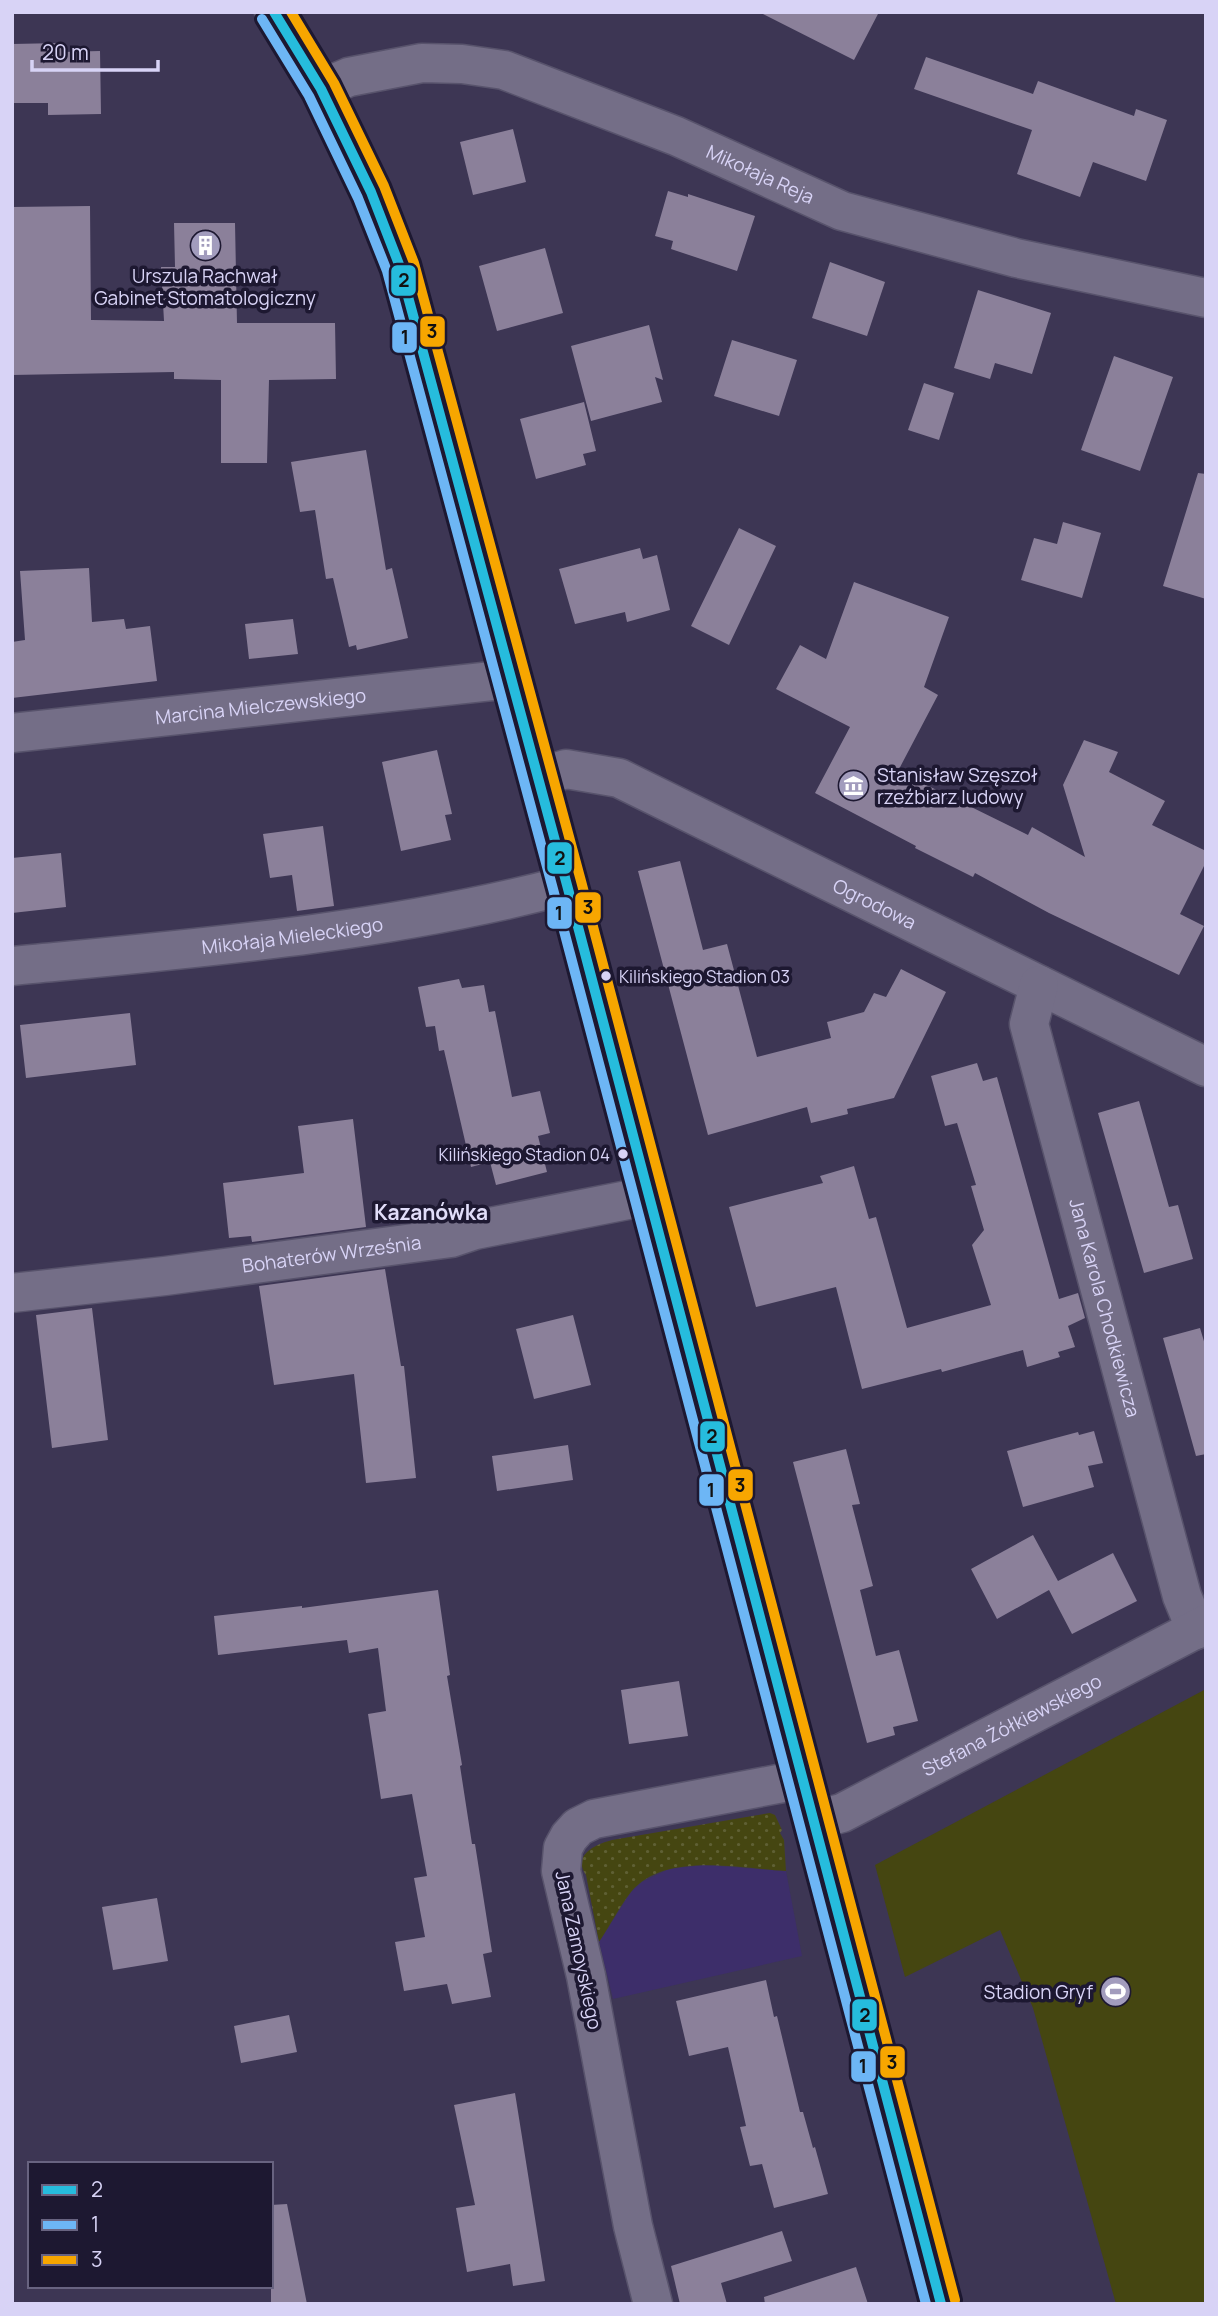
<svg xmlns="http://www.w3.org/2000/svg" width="1218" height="2316" font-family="Manrope,sans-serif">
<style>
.built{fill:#3d2e6a}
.grass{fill:url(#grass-dots)}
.pitch{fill:#454611}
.building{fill:#8b809a}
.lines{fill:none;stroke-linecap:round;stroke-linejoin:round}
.minor-casing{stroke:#58536c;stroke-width:41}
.minor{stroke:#746e87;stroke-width:38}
.bus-1-casing{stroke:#1d1831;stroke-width:16}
.bus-2-casing{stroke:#1d1831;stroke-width:16}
.bus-3-casing{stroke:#1d1831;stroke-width:16}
.bus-1{stroke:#26bcdd;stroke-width:10}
.bus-2{stroke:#6db6f5;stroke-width:10}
.bus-3{stroke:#f7a600;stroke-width:10}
.bus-dot{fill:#d8d3f6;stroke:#1d1831;stroke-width:2.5}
.labels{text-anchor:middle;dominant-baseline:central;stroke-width:7;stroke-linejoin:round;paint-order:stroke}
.bus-label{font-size:17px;fill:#d8d3f6;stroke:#1d1831;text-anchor:start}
.street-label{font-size:19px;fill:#d8d3f6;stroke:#1d1831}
.poi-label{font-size:19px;fill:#d8d3f6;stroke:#1d1831}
.neighbourhood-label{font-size:21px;font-weight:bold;fill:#e1ddf9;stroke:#1d1831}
.line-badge{stroke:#1d1831;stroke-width:2.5}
.pale-badge-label{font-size:19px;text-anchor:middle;font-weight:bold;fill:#111}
</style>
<defs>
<pattern id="grass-dots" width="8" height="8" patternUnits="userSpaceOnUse" patternTransform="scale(1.75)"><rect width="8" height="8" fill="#454611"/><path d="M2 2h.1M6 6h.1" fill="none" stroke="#5f6034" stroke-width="1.8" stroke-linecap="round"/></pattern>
</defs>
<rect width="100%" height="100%" fill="#3d3654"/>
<path class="built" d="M704,1865l82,6 16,85 -189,43 -14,-57 32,-50 11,-10 27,-13z"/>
<path class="grass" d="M770,1813l5,2 7,15 -2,3 4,7 2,31c-46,-2 -121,-20 -155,21 -12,15 -21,34 -32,50l-13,-67c-14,-20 10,-31 26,-35z"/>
<path class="pitch" d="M1206,1689v615h-90l-83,-296 -33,-78 -95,47 -30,-112z"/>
<path class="building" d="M759,12h120l-25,48z
M61,43l1,9 38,-1 1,63 -53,1v-12h-36v-59z
M926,57l107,37 5,-13 96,35 2,-7 31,11 -21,61 -53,-19 -13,35 -63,-23 15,-44 -118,-41z
M513,129l13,53 -53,13 -13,-53z
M668,191l20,6v-3l67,22 -18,55 -66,-22 2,-8 -18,-5z
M90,206l1,114 73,1 -3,-54h14l-1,-44h61l2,100h98l1,56 -67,1 -2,83h-46v-83l-47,-1v-7l-162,3v-168z
M545,248l18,65 -66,18 -18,-65z
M830,262l55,20 -18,54 -55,-18z
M978,290l73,23 -19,61 -37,-11 -5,16 -36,-11z
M649,325l14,55 -8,-3 7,25 -71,19 -20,-75z
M732,340l65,20 -18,56 -65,-20z
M1114,356l59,21 -33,94 -59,-21z
M924,383l30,10 -15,47 -31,-10z
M584,402l12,49 -13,3 3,11 -50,14 -16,-60z
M366,450l20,120 6,-2 16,70 -51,12 -1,-5 -7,2 -16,-69 -7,1 -11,-69 -15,2 -9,-50z
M1198,473l8,1v125l-43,-13z
M1063,522l38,11 -19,65 -61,-18 13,-42 23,6z
M739,528l37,18 -47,99 -38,-19z
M640,548l3,11 14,-4 13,55 -43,12 -2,-10 -50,12 -16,-55z
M89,568l3,54 32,-3 2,10 24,-3 7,55 -145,17v-56l13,-2 -5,-69z
M854,582l95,35 -25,70 14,8 -40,76 130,64 4,-8 53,30 -22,-72 21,-45 34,12 -9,20 56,29 -13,24 54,26v11l-26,52 24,12 -25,49 -130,-62 -74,-40 -2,4 -58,-29 1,-2 -101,-53 35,-66 -74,-38 24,-44 26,14z
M293,619l5,35 -49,5 -4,-35z
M437,750l15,64 -7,1 6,25 -50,11 -19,-89z
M323,826l11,80 -37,5 -5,-36 -22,3 -7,-44z
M61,853l5,54 -54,6v-55z
M680,861l23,89 24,-6 30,113 74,-19 -4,-16 37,-10 10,-19 12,4 15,-28 45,23 -52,106 -47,11 1,5 -37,9 -4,-16 -99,28 -70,-264z
M459,979l3,9 22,-3 5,27 6,-1 17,86 28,-6 10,42 -12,3 9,36 -51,13 -6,-23 -19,5 -27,-117 -5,1 -4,-25 -9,1 -8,-40z
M130,1013l6,52 -110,13 -6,-53z
M977,1063l6,18 14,-4 62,222 19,-6 7,25 -17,8 7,21 -17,5 2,5 -33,10 -4,-17 -81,22 -1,-3 -79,20 -26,-102 -80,20 -27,-100 94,-24 -3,-7 34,-10 15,53 7,-2 31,111 84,-23 -19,-60 12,-15 -13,-44 5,-1 -19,-62 -12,3 -14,-50z
M1139,1101l30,106 9,-2 15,54 -49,14 -46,-160z
M353,1119l13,108 -114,15 -1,-6 -22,2 -6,-55 81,-10 -6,-47z
M385,1269l16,97h3l12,112 -50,5 -12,-109 -80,11 -15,-99z
M92,1308l16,132 -56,8 -16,-133z
M573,1315l18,70 -57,14 -18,-70z
M1200,1328l6,20v106l-10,2 -33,-118z
M1094,1431l9,32 -15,3 6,21 -71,20 -16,-56 71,-19 1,3z
M568,1445l5,35 -76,11 -5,-35z
M846,1449l14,55 -8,1 21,81 -13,4 16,66 23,-6 19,71 -25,6 2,8 -28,8 -74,-281z
M1033,1535l25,46 55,-28 24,48 -65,33 -23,-44 -52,29 -26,-50z
M438,1590l12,85 -3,1 15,89 -2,1 12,78h3l17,108 -9,2 8,43 -39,7 -5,-20 -43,7 -9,-49 30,-5 -11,-59 13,-2 -15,-82 -31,5 -13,-85 18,-3 -8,-63 -29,5 -2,-13 -129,15 -4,-39 88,-10v2z
M679,1681l9,55 -59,8 -8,-54z
M157,1898l11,63 -55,9 -11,-63z
M766,1980l8,37 3,-1 23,96h3l10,36 2,-1 13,47 -54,14 -12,-44 -12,2 -10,-39 6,-1 -18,-79 -39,9 -13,-55z
M289,2015l8,37 -56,11 -7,-37z
M515,2093l30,188 -32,5 -3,-22 -43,8 -11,-64 19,-3 -21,-100z
M287,2204l20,100h-36v-99z
M782,2231l10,30 -71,22 6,21h-47l-9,-38z
M856,2267l12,37h-103l-1,-7z"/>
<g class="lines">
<defs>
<g id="minor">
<path d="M274,12l47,77 50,103 29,75 167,618 81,311 167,624 126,484"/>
<path id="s1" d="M321,89l28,-12 73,-14 40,1 42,6 172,66 166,75 174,47 190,40"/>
<path id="s2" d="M12,733l499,-54"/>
<path id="s3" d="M537,778l29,-9 53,9 587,289"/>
<path id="s4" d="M12,966c187,-18 374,-33 555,-81"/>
<path id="s5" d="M1039,985l-10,39 153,572 14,34"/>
<path id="s6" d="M12,1293l153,-17 286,-38 24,-8 173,-34"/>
<path id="s7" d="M815,1820l27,-7 364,-189"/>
<path d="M653,2304l-20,-78 -47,-250 -25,-105 2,-23 6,-11 9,-10 16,-8 210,-40"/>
</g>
</defs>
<use href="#minor" class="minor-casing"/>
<use href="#minor" class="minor"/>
<defs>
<path id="bus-1" d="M274,12l47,77 50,103 29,75 167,618 374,1419"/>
<path id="bus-2" d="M262,19l47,77 49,102 29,73 166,618 373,1415"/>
<path id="bus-3" d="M291,12l43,71 50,103 30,77 167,618 374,1419"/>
</defs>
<use href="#bus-1" class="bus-1-casing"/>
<use href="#bus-2" class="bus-2-casing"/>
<use href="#bus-3" class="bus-3-casing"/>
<use href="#bus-1" class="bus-1"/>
<use href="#bus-2" class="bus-2"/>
<use href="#bus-3" class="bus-3"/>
</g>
<defs>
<symbol id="building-disc" viewBox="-11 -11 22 22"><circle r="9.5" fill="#a29cbd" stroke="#1d1831"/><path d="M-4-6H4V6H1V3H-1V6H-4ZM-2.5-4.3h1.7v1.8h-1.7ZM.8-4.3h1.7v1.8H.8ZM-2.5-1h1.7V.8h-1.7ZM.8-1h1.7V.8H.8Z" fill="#fff"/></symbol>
<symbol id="museum-disc" viewBox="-11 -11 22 22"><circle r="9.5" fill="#a29cbd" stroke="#1d1831"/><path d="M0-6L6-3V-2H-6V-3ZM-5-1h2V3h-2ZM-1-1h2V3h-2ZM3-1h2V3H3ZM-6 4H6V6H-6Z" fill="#fff"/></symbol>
<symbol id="stadium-disc" viewBox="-11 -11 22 22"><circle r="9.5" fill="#a29cbd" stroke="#1d1831"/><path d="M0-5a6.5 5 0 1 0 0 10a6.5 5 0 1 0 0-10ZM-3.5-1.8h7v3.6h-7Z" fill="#fff"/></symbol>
</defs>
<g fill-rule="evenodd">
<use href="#building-disc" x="188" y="228" width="35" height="35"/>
<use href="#museum-disc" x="836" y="768" width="35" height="35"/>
<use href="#stadium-disc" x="1098" y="1974" width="35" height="35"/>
</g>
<g class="bus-dot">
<circle cx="606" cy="976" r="6"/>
<circle cx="623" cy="1154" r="6"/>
</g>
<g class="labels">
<g class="bus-label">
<text x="619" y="976">Kilińskiego Stadion 03</text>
<text x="610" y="1154" text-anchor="end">Kilińskiego Stadion 04</text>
</g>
<g class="street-label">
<text stroke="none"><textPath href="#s1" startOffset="464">Mikołaja Reja</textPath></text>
<text stroke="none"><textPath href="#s2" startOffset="250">Marcina Mielczewskiego</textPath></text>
<text stroke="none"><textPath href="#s3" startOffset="369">Ogrodowa</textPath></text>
<text stroke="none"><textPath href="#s4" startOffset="282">Mikołaja Mieleckiego</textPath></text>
<text stroke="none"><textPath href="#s6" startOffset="322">Bohaterów Września</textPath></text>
<text stroke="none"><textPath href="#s5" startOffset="334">Jana Karola Chodkiewicza</textPath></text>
<text stroke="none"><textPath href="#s7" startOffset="219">Stefana Żółkiewskiego</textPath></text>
<text transform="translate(579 1950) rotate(78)">Jana Zamoyskiego</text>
</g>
<g class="poi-label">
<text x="205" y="276">Urszula Rachwał<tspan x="205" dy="22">Gabinet Stomatologiczny</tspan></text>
<text x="877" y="775" text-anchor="start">Stanisław Szęszoł<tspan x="877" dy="22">rzeźbiarz ludowy</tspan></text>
<text x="1093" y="1992" text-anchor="end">Stadion Gryf</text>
</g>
<g class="neighbourhood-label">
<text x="431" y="1212">Kazanówka</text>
</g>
</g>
<g class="line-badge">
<rect x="390" y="264" width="27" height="33" rx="7" fill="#26bcdd"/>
<rect x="419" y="315" width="27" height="33" rx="7" fill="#f7a600"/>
<rect x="391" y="321" width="27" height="33" rx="7" fill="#6db6f5"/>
<rect x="546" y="841" width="27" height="34" rx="7" fill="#26bcdd"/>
<rect x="574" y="891" width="28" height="33" rx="7" fill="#f7a600"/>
<rect x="546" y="896" width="27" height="34" rx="7" fill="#6db6f5"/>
<rect x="699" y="1420" width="27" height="33" rx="7" fill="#26bcdd"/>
<rect x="727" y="1468" width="27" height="34" rx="7" fill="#f7a600"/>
<rect x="698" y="1473" width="27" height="34" rx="7" fill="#6db6f5"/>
<rect x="851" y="1998" width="27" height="34" rx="7" fill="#26bcdd"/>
<rect x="879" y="2045" width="27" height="34" rx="7" fill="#f7a600"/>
<rect x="850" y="2050" width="27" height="33" rx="7" fill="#6db6f5"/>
</g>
<g class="pale-badge-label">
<text x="404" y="287">2</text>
<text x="432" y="338">3</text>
<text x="405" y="344">1</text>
<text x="560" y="865">2</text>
<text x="588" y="914">3</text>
<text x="559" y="920">1</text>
<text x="712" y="1443">2</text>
<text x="740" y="1492">3</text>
<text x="711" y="1497">1</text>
<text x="865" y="2022">2</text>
<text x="892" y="2069">3</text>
<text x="863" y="2073">1</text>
</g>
<rect width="1218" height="2316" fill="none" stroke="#d8d3f6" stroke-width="28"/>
<rect x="28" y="2162" width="245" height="126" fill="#1d1831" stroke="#686380" stroke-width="2"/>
<rect x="42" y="2185" width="35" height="10" fill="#26bcdd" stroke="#686380" stroke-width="2"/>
<text x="91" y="2197" font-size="21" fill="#d8d3f6">2</text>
<rect x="42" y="2220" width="35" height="10" fill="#6db6f5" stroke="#686380" stroke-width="2"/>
<text x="91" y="2232" font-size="21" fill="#d8d3f6">1</text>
<rect x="42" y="2255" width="35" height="10" fill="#f7a600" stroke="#686380" stroke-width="2"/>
<text x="91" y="2267" font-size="21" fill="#d8d3f6">3</text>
<path d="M32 60v10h126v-10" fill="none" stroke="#d8d3f6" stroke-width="3.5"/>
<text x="42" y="60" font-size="21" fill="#d8d3f6" stroke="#1d1831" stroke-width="5" paint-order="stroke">20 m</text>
</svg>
